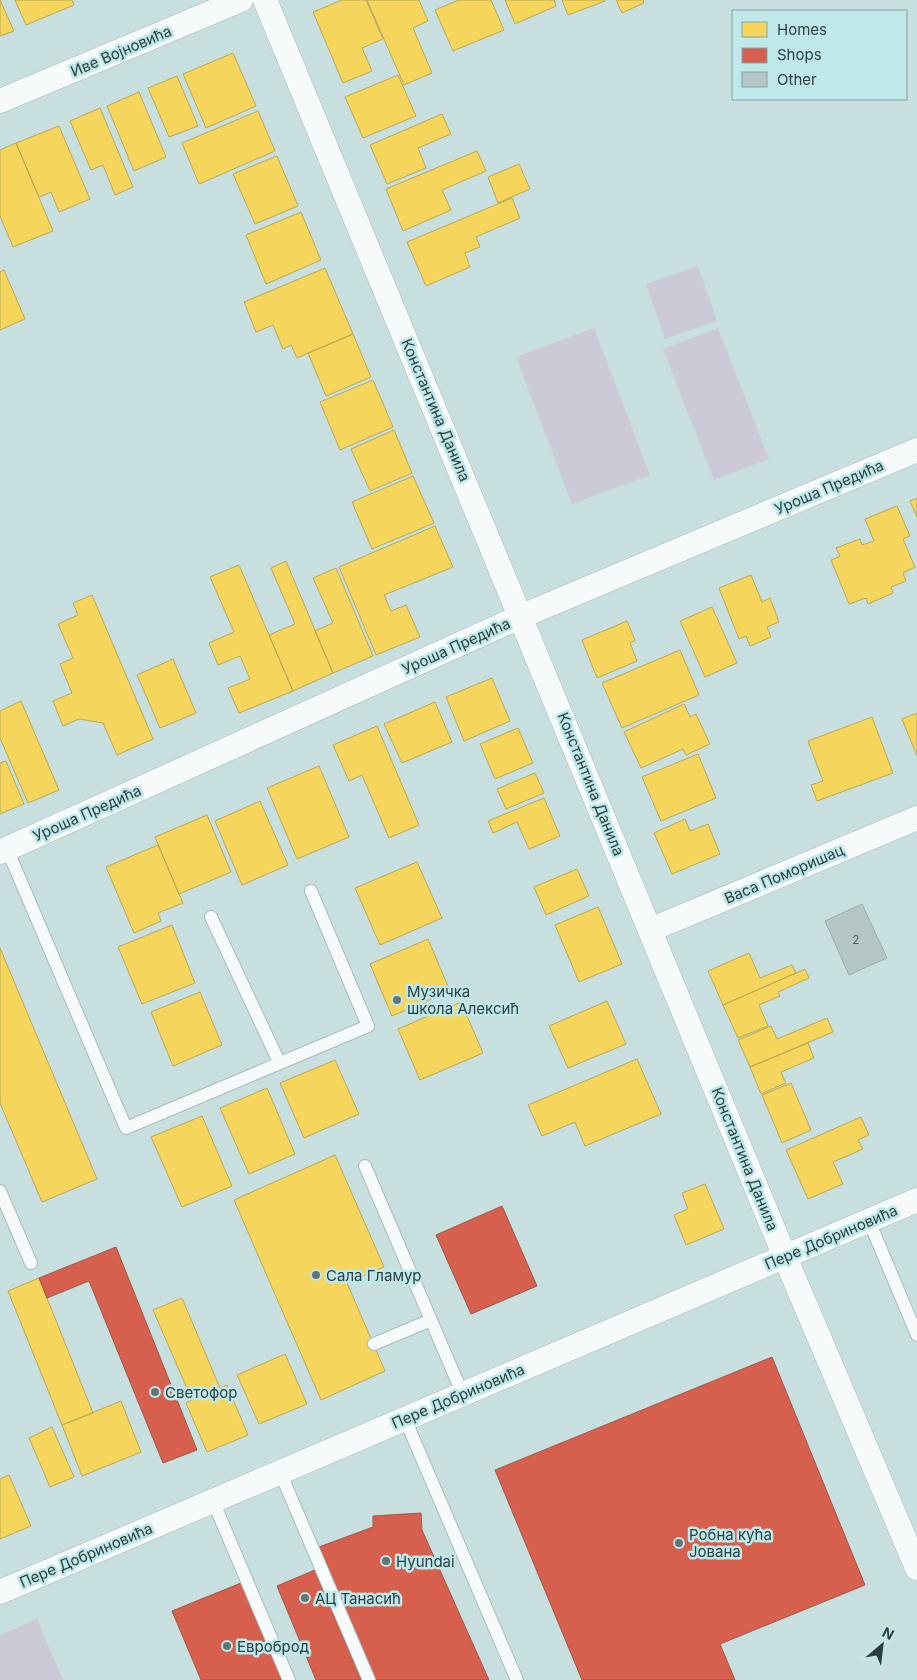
<svg xmlns="http://www.w3.org/2000/svg" width="917" height="1680" font-family="Inter,sans-serif">
<style>
.green{fill:#cbcad6}
.homes{fill:#f6d55c;stroke:#baa853}
.shops{fill:#d6604d;stroke:#a35649}
.building{fill:#b4c6c6;stroke:#9aacad}
.lines{fill:none;stroke-linecap:round;stroke-linejoin:round}
.lane-casing{stroke:#a9bbbb;stroke-width:14}
.street-casing{stroke:#a9bbbb;stroke-width:25}
.lane{stroke:#f7fafa;stroke-width:12}
.street{stroke:#f7fafa;stroke-width:24}
.poi-dot{fill:#637677;stroke:#bee8ea;stroke-width:2}
.labels{text-anchor:middle;dominant-baseline:central;stroke-width:5;stroke-linejoin:round;paint-order:stroke}
.number-label{font-size:12px;fill:#506162}
.street-label{font-size:15px;fill:#2d3e3f;stroke:#bee8ea}
.poi-label{font-size:15px;fill:#2d3e3f;stroke:#bee8ea;text-anchor:start}
</style>
<rect width="100%" height="100%" fill="#c8dfe0"/>
<path class="green" d="M698,266l19,55 -52,18 -19,-55z
M594,328l56,147 -78,29 -56,-147z
M718,328l51,131 -55,21 -51,-131z
M37,1619l26,61h-63v-45z"/>
<path class="homes" d="M0,0l14,31 -14,5z
M15,0h57l2,5 -48,20z
M342,0h24l17,39 -21,9 10,23 -29,12 -30,-71z
M367,0h52l9,21 -15,7 19,45 -28,12z
M459,0h32l13,30 -51,21 -18,-41z
M505,0h49l2,6 -41,18z
M562,0h43v1l-37,14z
M616,0h27l1,3 -22,10z
M233,53l23,53 -50,22 -23,-54z
M398,75l18,41 -53,22 -18,-41z
M177,76l21,50 -29,11 -21,-49z
M139,92l27,65 -32,14 -27,-65z
M100,108l33,79 -18,8 -12,-30 -12,5 -21,-49z
M258,111l17,40 -76,33 -17,-41z
M442,114l9,20 -33,14 8,20 -39,16 -17,-39z
M59,126l31,73 -31,13 -8,-20 -12,5 -23,-54z
M16,143l37,88 -40,16 -13,-31v-66z
M477,151l9,20 -44,19 9,20 -48,21 -17,-42z
M277,156l21,50 -43,18 -22,-50z
M519,164l11,25 -32,14 -10,-26z
M512,198l8,20 -44,19 4,10 -15,6 5,14 -44,19 -19,-44z
M301,212l20,48 -55,24 -20,-49z
M325,268l28,66 -56,24 -6,-13 -8,4 -10,-24 -17,7 -12,-30z
M4,270l21,49 -25,11v-58z
M353,334l18,43 -45,19 -18,-43z
M373,380l20,47 -53,23 -20,-48z
M394,430l18,43 -42,18 -19,-42z
M413,476l21,47 -62,26 -20,-47z
M917,498v19l-7,-16z
M897,506l13,30 -7,3 12,28 -12,6 3,8 -15,6 2,6 -25,11 -2,-6 -17,6 -18,-44 9,-4 -4,-8 24,-9 2,6 12,-4 -9,-22z
M435,526l18,41 -69,28 7,16 15,-6 14,32 -44,18 -37,-88z
M286,561l47,112 -40,18 -24,-56 26,-11 -24,-56z
M239,565l54,126 -54,22 -11,-25 22,-9 -10,-23 -22,9 -9,-22 25,-11 -24,-55z
M336,568l37,88 -40,17 -18,-42 18,-8 -20,-45z
M751,575l11,27 8,-4 9,24 -12,5 4,10 -21,9 -4,-10 -7,3 -20,-51z
M92,595l61,144 -36,16 -14,-32 -24,-4 -16,7 -10,-25 19,-8 -12,-29 13,-6 -15,-34 20,-9 -5,-12z
M712,607l25,56 -32,14 -25,-56z
M627,621l8,19 -5,3 7,18 -40,17 -15,-38z
M680,650l19,45 -77,33 -20,-45z
M173,659l23,54 -36,15 -23,-53z
M492,678l18,43 -46,20 -18,-44z
M21,701l38,89 -31,13 -28,-65v-27z
M435,702l17,40 -50,21 -18,-39z
M684,704l6,13 6,-3 14,30 -24,11 -3,-6 -42,19 -17,-36z
M917,713v43l-15,-37z
M872,717l21,56 -76,28 -6,-16 12,-4 -15,-40z
M377,726l42,99 -30,13 -27,-63 -13,6 -16,-36z
M518,728l15,35 -38,16 -15,-35z
M698,754l18,44 -55,23 -19,-44z
M6,761l18,43 -24,10v-51z
M319,766l30,71 -52,22 -30,-71z
M535,773l9,20 -38,16 -9,-20z
M544,798l16,38 -31,13 -12,-27 -24,11 -5,-12z
M260,801l28,64 -46,20 -27,-64z
M207,815l24,57 -52,22 -24,-57z
M685,819l5,12 18,-7 12,30 -48,20 -18,-41z
M158,845l25,58 -25,10 3,8 -27,12 -28,-66z
M417,862l25,56 -62,27 -25,-57z
M577,869l12,27 -43,19 -12,-28z
M598,907l24,57 -43,18 -24,-57z
M172,925l23,58 -53,21 -24,-57z
M428,939l22,52 -58,25 -22,-52z
M0,948l97,231 -55,23 -42,-99z
M749,953l11,25 32,-13 4,8 -73,32 -15,-34z
M805,969l4,9 -31,14 2,4 -21,9 9,21 -30,12 -15,-33z
M200,992l22,53 -49,21 -22,-54z
M607,1001l19,43 -58,24 -19,-42z
M461,1002l22,51 -63,27 -22,-51z
M827,1018l6,14 -83,35 -12,-27 33,-14 6,13z
M808,1043l6,15 -33,14 5,11 -25,11 -11,-27z
M637,1059l24,55 -76,32 -10,-24 -33,14 -14,-31z
M335,1060l24,54 -55,24 -24,-55z
M791,1083l20,47 -29,13 -20,-48z
M267,1088l28,66 -46,20 -29,-66z
M202,1116l30,70 -50,21 -31,-70z
M861,1117l8,18 -11,5 5,9 -30,13 10,22 -35,15 -22,-49z
M335,1155l49,112 -37,16 38,88 -64,29 -87,-200z
M705,1184l19,45 -38,16 -12,-30 14,-6 -6,-16z
M39,1278l54,135 -31,12 -54,-134z
M182,1298l38,90 7,-3 21,50 -41,17 -21,-49 6,-3 -39,-90z
M285,1354l22,50 -48,20 -22,-49z
M121,1401l20,51 -59,24 -20,-51z
M52,1427l22,50 -24,10 -21,-49z
M9,1475l22,51 -31,13v-60z"/>
<path class="shops" d="M502,1206l35,80 -66,28 -35,-79z
M116,1247l81,203 -34,13 -74,-182 -42,17 -8,-20z
M772,1357l93,228 -145,59 15,36h-153l-87,-210z
M421,1513l1,17 67,150h-114l-56,-133 54,-20v-11z
M315,1570l46,110h-45l-39,-94z
M241,1583l41,97h-81l-29,-69z"/>
<path class="building" d="M862,904l25,54 -38,17 -24,-54z"/>
<g class="lines">
<defs>
<path id="lane" d="M7,849l119,279 242,-102 -57,-135
M211,917l68,145
M365,1166l98,229
M0,1191l31,72
M869,1221l48,114
M374,1344l57,-24
M405,1419l112,261
M280,1472l89,208
M213,1501l76,179"/>
<path id="street" d="M265,0l520,1257 132,311
M0,101l241,-101
M0,852l522,-236 395,-166
M650,930l267,-112
M0,1592l917,-392"/>
</defs>
<use href="#lane" class="lane-casing"/>
<use href="#street" class="street-casing"/>
<use href="#lane" class="lane"/>
<use href="#street" class="street"/>
</g>
<g class="poi-dot">
<circle cx="397" cy="1000" r="5"/>
<circle cx="316" cy="1275" r="5"/>
<circle cx="155" cy="1392" r="5"/>
<circle cx="679" cy="1543" r="5"/>
<circle cx="386" cy="1561" r="5"/>
<circle cx="305" cy="1598" r="5"/>
<circle cx="227" cy="1646" r="5"/>
</g>
<g class="labels">
<g class="number-label">
<text x="856" y="939">2</text>
</g>
<g class="street-label">
<text transform="translate(121 51) rotate(-23)">Иве Војновића</text>
<text transform="translate(436 410) rotate(67)">Константина Данила</text>
<text transform="translate(829 487) rotate(-23)">Уроша Предића</text>
<text transform="translate(456 646) rotate(-24)">Уроша Предића</text>
<text transform="translate(591 784) rotate(68)">Константина Данила</text>
<text transform="translate(87 813) rotate(-24)">Уроша Предића</text>
<text transform="translate(784 874) rotate(-23)">Васа Поморишац</text>
<text transform="translate(745 1159) rotate(68)">Константина Данила</text>
<text transform="translate(831 1237) rotate(-23)">Пере Добриновића</text>
<text transform="translate(458 1396) rotate(-23)">Пере Добриновића</text>
<text transform="translate(86 1555) rotate(-23)">Пере Добриновића</text>
</g>
<g class="poi-label">
<text x="407" y="991">Музичка<tspan x="407" dy="17">школа Алексић</tspan></text>
<text x="326" y="1275">Сала Гламур</text>
<text x="165" y="1392">Светофор</text>
<text x="689" y="1534">Робна кућа<tspan x="689" dy="17">Јована</tspan></text>
<text x="396" y="1561">Hyundai</text>
<text x="315" y="1598">АЦ Танасић</text>
<text x="237" y="1646">Евроброд</text>
</g>
</g>
<rect x="732" y="10" width="175" height="90" fill="#bee8ea" stroke="#84a4a6"/>
<rect x="742" y="22" width="25" height="15" fill="#f6d55c" stroke="#84a4a6"/>
<text x="777" y="35" font-size="15" fill="#2d3e3f">Homes</text>
<rect x="742" y="48" width="25" height="15" fill="#d6604d" stroke="#84a4a6"/>
<text x="777" y="60" font-size="15" fill="#2d3e3f">Shops</text>
<rect x="742" y="72" width="25" height="15" fill="#b4c6c6" stroke="#84a4a6"/>
<text x="777" y="85" font-size="15" fill="#2d3e3f">Other</text>
<g transform="translate(882 1645) rotate(28)" stroke="#bee8ea" stroke-width="4" paint-order="stroke">
<path d="M0-4L9 19L0 12L-9 19Z" fill="#2d3e3f"/>
<text y="-8" font-size="14" font-weight="bold" text-anchor="middle" fill="#2d3e3f">N</text>
</g>
</svg>
